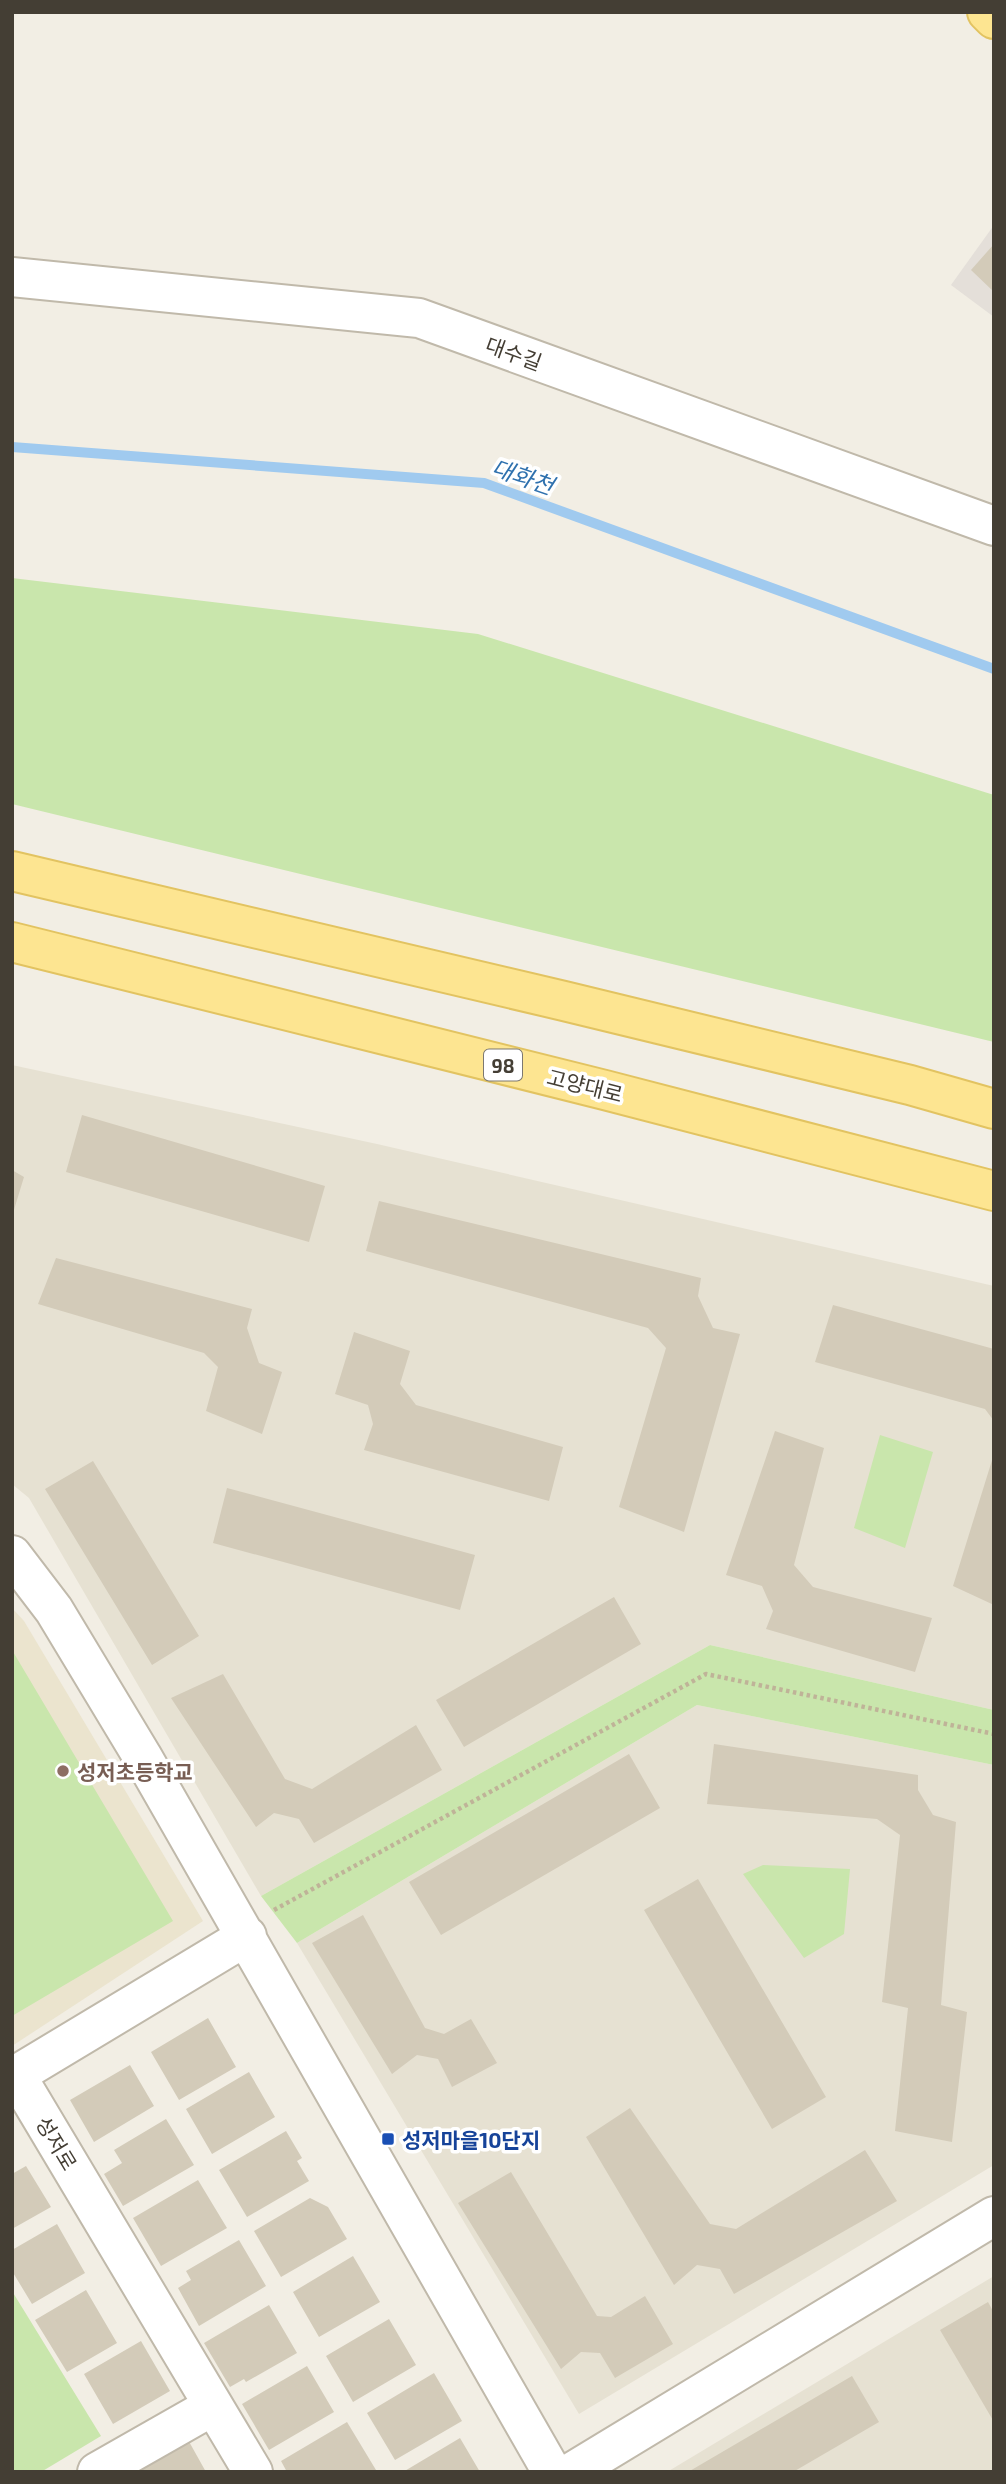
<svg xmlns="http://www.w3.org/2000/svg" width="1006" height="2484" font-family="'Exo 2','Noto Sans KR',sans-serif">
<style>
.residential{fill:#e6e1d2}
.industrial{fill:#e4dfd9}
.education{fill:#ebe4ce}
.green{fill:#c9e6ac}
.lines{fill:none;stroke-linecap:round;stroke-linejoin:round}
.stream{stroke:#a0caef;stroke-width:10}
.building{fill:#d3cbb9}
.minor-casing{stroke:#c0b9aa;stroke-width:42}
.major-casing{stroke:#e2c361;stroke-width:42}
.path{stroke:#bfb398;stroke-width:4.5;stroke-dasharray:3.5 3.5;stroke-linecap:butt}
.minor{stroke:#fff;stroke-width:38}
.major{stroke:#fde591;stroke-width:38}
.education-dot{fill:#8d6e63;stroke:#fff;stroke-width:2.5}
.transit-dot{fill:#1a4fb4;stroke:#fff;stroke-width:2.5}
.labels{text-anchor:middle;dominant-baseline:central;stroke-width:7;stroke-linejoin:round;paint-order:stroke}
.shield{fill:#fff;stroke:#7c7871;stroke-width:2}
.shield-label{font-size:19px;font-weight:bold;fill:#443e34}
.street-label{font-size:21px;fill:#443e34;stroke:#fff}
.education-label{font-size:21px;font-weight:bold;fill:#785e54;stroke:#fff;text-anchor:start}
.transit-label{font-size:21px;font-weight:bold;fill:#164399;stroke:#fff;text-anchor:start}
.water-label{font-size:23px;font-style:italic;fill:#2f71ae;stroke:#fff}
</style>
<rect width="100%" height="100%" fill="#f2eee4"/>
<path class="residential" d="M12,1065l365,79 617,142v424l-284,-65 -449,251 -232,-398 -17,-14z
M697,1705l297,60v400l-415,249 -282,-471z
M994,2276v196h-327z"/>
<path class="industrial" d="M994,225v92l-43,-32z"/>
<path class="education" d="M12,1608l12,13 179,300 -191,125z"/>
<path class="green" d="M12,578l466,56 516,161v247l-982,-238z
M880,1435l53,17 -28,96 -51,-20z
M710,1645l284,65v55l-297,-60 -400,238 -36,-47z
M12,1650l161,271 -161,95z
M763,1865l87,4 -6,65 -40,24 -61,-84z
M12,2291l89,145 -60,36h-29z"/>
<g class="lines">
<path class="stream" d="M12,447l472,36 510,186"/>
</g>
<path class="building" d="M994,244v48l-23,-22z
M82,1115l243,71 -16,56 -243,-70z
M12,1170l12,7 -11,36 -1,-1z
M379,1201l322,77 -3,18 15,32 27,6 -56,198 -65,-25 47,-159 -18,-20 -282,-77z
M56,1258l196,51 -5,19 12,35 23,9 -20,62 -56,-23 12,-44 -14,-14 -166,-49z
M833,1305l161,44v72l-9,-12 -170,-47z
M354,1332l56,19 -10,33 16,21 147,42 -14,54 -185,-51 9,-26 -5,-19 -33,-11z
M775,1431l49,17 -30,117 19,22 119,31 -17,54 -149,-43 7,-18 -11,-25 -36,-11z
M993,1457h1v148l-41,-19z
M93,1461l106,175 -47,29 -107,-176z
M227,1488l248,67 -15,55 -247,-67z
M614,1597l27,47 -177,103 -28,-47z
M223,1674l62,105 27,10 104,-64 26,45 -128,73 -15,-24 -25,-6 -18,14 -85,-129z
M714,1744l204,31v15l15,25 23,7 -15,183 26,7 -15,130 -57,-11 13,-123 -26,-6 18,-167 -23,-16 -170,-15z
M629,1754l31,54 -219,127 -32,-53z
M698,1879l128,218 -54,32 -128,-219z
M363,1915l62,113 19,6 27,-15 26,44 -45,24 -14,-28 -21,-4 -25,19 -80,-131z
M208,2018l28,49 -57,33 -28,-48z
M130,2065l24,41 -60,36 -24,-42z
M249,2072l26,45 -63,37 -26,-45z
M630,2108l80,116 26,5 129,-79 32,51 -163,93 -14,-25 -23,-4 -23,20 -88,-148z
M166,2119l28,46 -71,41 -19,-32 18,-11 -8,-13z
M286,2131l16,27 -5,3 12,20 -62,36 -28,-47z
M26,2166l25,41 -39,22v-55z
M511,2172l86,144 14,1 34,-21 28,48 -58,34 -15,-25 -19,-1 -20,17 -103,-166z
M198,2180l29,48 -66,38 -28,-48z
M310,2198l18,9 19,32 -66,38 -27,-46z
M57,2224l28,49 -53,31 -20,-33v-21z
M239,2240l27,46 -67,40 -21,-38 13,-8 -5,-9z
M353,2256l27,46 -61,35 -26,-45z
M86,2290l31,53 -50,29 -32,-52z
M988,2302l6,11v109l-54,-92z
M269,2305l28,48 -51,29 -2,-3 -14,8 -26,-44z
M389,2319l27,46 -63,37 -27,-46z
M141,2341l29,50 -57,33 -29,-50z
M307,2366l27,46 -65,38 -27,-46z
M434,2373l28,48 -67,39 -28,-47z
M852,2376l27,46 -86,50h-105z
M347,2422l29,48 -89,2 -6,-11z
M187,2438l19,34h-77z
M460,2438l20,34h-77z"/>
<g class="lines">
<defs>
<path id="minor" d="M12,277l407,41 575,208
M12,1555l42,55 88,146 410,716
M247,1936l-231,139 237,397
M97,2472l116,-66
M572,2472l422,-256"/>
<path id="major" d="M987,12l7,7
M12,871l552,130 346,84 84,24
M12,942l593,148 389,101"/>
</defs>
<use href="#minor" class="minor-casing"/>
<use href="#major" class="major-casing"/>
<path class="path" d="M274,1910l432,-236 288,60"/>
<use href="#minor" class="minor"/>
<use href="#major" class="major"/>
</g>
<circle class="education-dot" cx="63" cy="1771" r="7"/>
<rect class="transit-dot" x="381" y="2132" width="14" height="14" rx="3.5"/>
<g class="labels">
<rect class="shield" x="484" y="1049.5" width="38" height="31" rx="5"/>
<g class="shield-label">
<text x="503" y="1065">98</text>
</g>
<g class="street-label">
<text transform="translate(514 353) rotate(20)">대수길</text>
<text transform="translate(585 1085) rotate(14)">고양대로</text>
<text transform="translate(57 2143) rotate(59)">성저로</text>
</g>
<g class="education-label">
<text x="77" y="1771">성저초등학교</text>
</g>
<g class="transit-label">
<text x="402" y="2139">성저마을10단지</text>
</g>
<g class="water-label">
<text transform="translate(523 476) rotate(19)">대화천</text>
</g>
</g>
<rect width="1006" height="2484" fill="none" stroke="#443e34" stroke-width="28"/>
</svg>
